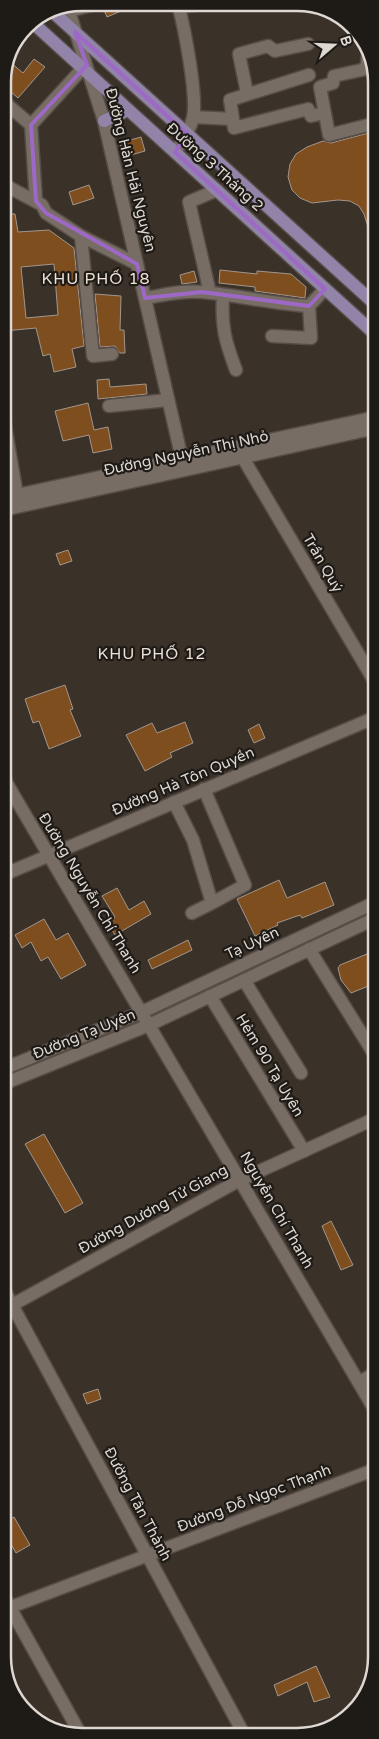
<svg xmlns="http://www.w3.org/2000/svg" width="379" height="1739" font-family="'Varela Round',sans-serif">
<style>
.building{fill:#7f4e1e;stroke:#a2968d;fill-rule:evenodd}
.lines{fill:none;stroke-linecap:round;stroke-linejoin:round}
.minor-casing{stroke:#564d47;stroke-width:15}
.tertiary-casing{stroke:#564d47;stroke-width:15}
.secondary-casing{stroke:#564d47;stroke-width:15}
.primary-casing{stroke:#564d47;stroke-width:15}
.minor{stroke:#786d64;stroke-width:12}
.tertiary{stroke:#786d64;stroke-width:12}
.secondary{stroke:#786d64;stroke-width:12}
.primary{stroke:#9284a9;stroke-width:12}
.marked{fill:none;stroke:#9e68c6;stroke-width:4;stroke-linejoin:round}
.labels{text-anchor:middle;dominant-baseline:central;stroke-width:4.5;stroke-linejoin:round;paint-order:stroke}
.street-label{font-size:15px;fill:#ded7d2;stroke:#1e1a16}
.neighbourhood-label{font-size:16px;letter-spacing:1px;fill:#eee2d7;stroke:#1e1a16}
.rim{fill:none;stroke:#ded7d2;stroke-width:2.5}
</style>
<rect width="100%" height="100%" fill="#3a3129"/>
<path class="building" d="M113,3h4l4,8 -14,6 -3,-7z
M34,59l11,8 -27,31 -15,-13v-7l7,-16 13,11z
M376,131v112h-3l-9,-29 -5,-8 -9,-5 -12,-1 -26,3 -12,-5 -8,-8 -4,-13 2,-13 6,-10 11,-7 16,-6 8,2z
M141,137l4,14 -21,6 -4,-14z
M89,185l5,13 -21,7 -4,-13z
M3,214h12l3,18 31,-2 25,18 10,98 -12,3 4,18 -22,5 -4,-18 -7,2 -7,-28 -32,3zM54,264l4,51 -32,3 -5,-51z
M220,270l37,4v-3l34,3 15,13 -1,11 -50,-7v-4l-36,-4z
M194,271l3,11 -15,2 -2,-9z
M95,294l26,2 -1,34h4l1,23h-5l-5,-7 -15,1z
M109,379l1,8 36,-3 1,10 -49,5 -1,-19z
M88,403l6,27 14,-3 4,22 -19,4 -4,-18 -26,6 -8,-30z
M68,550l4,11 -12,4 -4,-11z
M65,685l8,24 -3,1 11,26 -32,13 -10,-28 -6,2 -8,-24z
M185,722l8,21 -23,10 2,4 -27,14 -19,-36 26,-12 5,10z
M259,724l6,14 -11,5 -6,-13z
M279,880l8,18 38,-16 9,23 -32,13 -2,-3 -23,8 1,2 -23,11 -18,-37z
M117,888l12,22 15,-9 7,13 -36,21 -8,-13 8,-5 -13,-21z
M44,919l12,21 12,-7 18,32 -25,14 -13,-22 -7,4 -10,-19 -9,6 -7,-13z
M188,940l4,10 -40,19 -4,-9z
M367,954l9,22v7l-25,10 -10,-13 -3,-12 2,-3z
M44,1134l39,69 -18,10 -40,-69z
M331,1221l22,44 -12,5 -19,-44z
M98,1389l3,10 -14,5 -4,-10z
M14,1517l16,28 -14,8 -13,-23v-6z
M316,1666l14,31 -16,5 -7,-20 -29,14 -4,-11z"/>
<g class="lines">
<defs>
<path id="minor" d="M179,7l22,-3
M69,11l30,-8
M368,55l-2,14 -32,7 -1,7 -13,4 9,48 47,-12
M247,93l-8,-39 29,-8 7,5 33,-7
M3,101l28,24
M194,117l39,2 1,9 74,-19 3,7 13,-3
M233,119l-3,-19 79,-25
M175,152c7,-11 15,-21 18,-34 5,-21 -9,-92 -15,-114
M3,184l39,21 4,8 35,23 56,28
M36,201l-5,-76 52,-57
M81,236l12,120 19,-2
M210,293l-21,-91 28,-12
M223,296c-2,30 2,45 13,74
M145,298c19,-3 38,-8 57,-6 36,3 71,12 107,14l16,-17
M272,336l39,2 -2,-32
M109,406l59,-6
M3,414l14,81
M204,789l41,96 -33,18
M174,802l19,38 19,63 -20,10
M309,949l67,108
M244,980l57,93
M210,996l94,155
M359,1382l17,-9
M3,1595l78,140"/>
<path id="tertiary" d="M68,8l36,113 78,338
M243,458l133,226
M3,875l373,-158
M3,1288l242,448
M3,1310l237,-130 136,-62
M3,1610l373,-141"/>
<path id="secondary" d="M3,498l373,-81
M3,510l373,-82
M3,777l373,635
M3,1069l139,-57 234,-110
M3,1084l146,-59 227,-107"/>
<path id="primary" d="M55,14l321,291
M33,23l343,312
M104,121l24,-11"/>
</defs>
<use href="#minor" class="minor-casing"/>
<use href="#tertiary" class="tertiary-casing"/>
<use href="#secondary" class="secondary-casing"/>
<use href="#primary" class="primary-casing"/>
<use href="#minor" class="minor"/>
<use href="#tertiary" class="tertiary"/>
<use href="#secondary" class="secondary"/>
<use href="#primary" class="primary"/>
</g>
<path class="marked" d="M75,32l112,102 -12,18 150,137 -16,17 -107,-14 -57,6 -8,-34 -91,-51 -10,-12 -5,-76 56,-60z"/>
<g class="labels">
<g class="street-label">
<text transform="translate(215 167) rotate(42)">Đường 3 Tháng 2</text>
<text transform="translate(131 170) rotate(76)">Đường Hàn Hải Nguyên</text>
<text transform="translate(186 453) rotate(-12)">Đường Nguyễn Thị Nhỏ</text>
<text transform="translate(323 563) rotate(60)">Trần Quý</text>
<text transform="translate(183 781) rotate(-23)">Đường Hà Tôn Quyền</text>
<text transform="translate(90 893) rotate(59)">Đường Nguyễn Chí Thanh</text>
<text transform="translate(252 943) rotate(-25)">Tạ Uyên</text>
<text transform="translate(84 1034) rotate(-22)">Đường Tạ Uyên</text>
<text transform="translate(270 1065) rotate(59)">Hẻm 90 Tạ Uyên</text>
<text transform="translate(153 1209) rotate(-29)">Đường Dương Tử Giang</text>
<text transform="translate(277 1210) rotate(60)">Nguyễn Chí Thanh</text>
<text transform="translate(254 1498) rotate(-21)">Đường Đỗ Ngọc Thạnh</text>
<text transform="translate(138 1504) rotate(62)">Đường Tân Thành</text>
</g>
<g class="neighbourhood-label">
<text x="96" y="279">KHU PHỐ 18</text>
<text x="152" y="654">KHU PHỐ 12</text>
</g>
</g>
<path d="M0 0H379V1739H0ZM82 11H297A71 71 0 0 1 368 82V1657A71 71 0 0 1 297 1728H82A71 71 0 0 1 11 1657V82A71 71 0 0 1 82 11Z" fill="#1e1a16" fill-rule="evenodd"/>
<path class="rim" d="M82 11H297A71 71 0 0 1 368 82V1657A71 71 0 0 1 297 1728H82A71 71 0 0 1 11 1657V82A71 71 0 0 1 82 11Z"/>
<g transform="translate(334 45) rotate(71)" stroke="#1e1a16" stroke-width="4" paint-order="stroke">
<path d="M0-4L9 19L0 12L-9 19Z" fill="#ded7d2"/>
<text y="-8" font-size="14" font-weight="bold" text-anchor="middle" fill="#ded7d2">B</text>
</g>
</svg>
